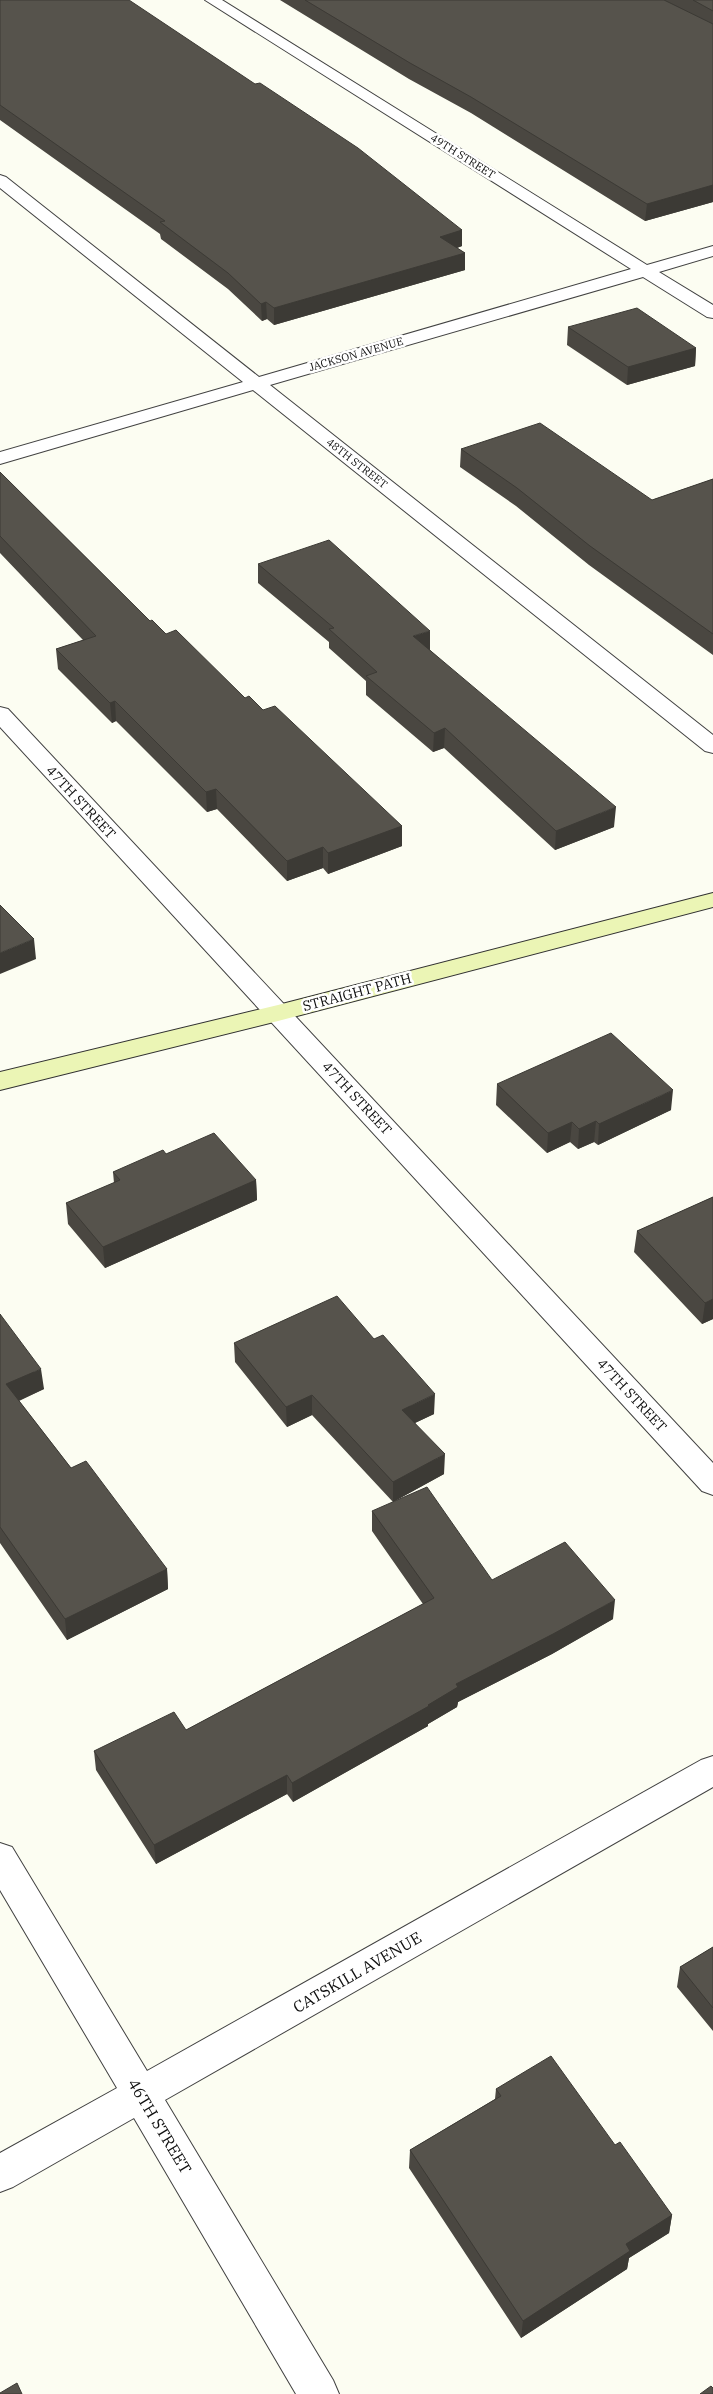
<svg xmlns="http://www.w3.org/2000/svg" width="713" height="2394" font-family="'IBM Plex Serif',serif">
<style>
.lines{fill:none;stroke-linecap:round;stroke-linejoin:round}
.minor-casing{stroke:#424242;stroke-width:2}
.secondary-casing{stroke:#313131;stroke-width:2}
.minor{fill:#fff;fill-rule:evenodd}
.secondary{fill:#ebf5b5;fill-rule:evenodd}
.wall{fill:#4a4741}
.shaded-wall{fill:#3c3a35}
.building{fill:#56534c;stroke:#3c3a35}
.labels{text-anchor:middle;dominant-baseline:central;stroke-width:5;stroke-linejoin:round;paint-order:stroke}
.far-street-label{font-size:11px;fill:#0f0f0f;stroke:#fff}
.street-label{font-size:14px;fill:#0f0f0f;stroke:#fff}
.near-street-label{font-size:16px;fill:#0f0f0f;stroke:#fff}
</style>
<rect width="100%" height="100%" fill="#fcfdf2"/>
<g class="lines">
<defs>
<path id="minor" d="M205,0h17l425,265 66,-19v10l-54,16 54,33v13l-6,-1 -64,-40 -373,108 443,350v18l-8,-2 -452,-361 -253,74v-12l243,-70 -243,-194v-13l6,2 253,200 372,-108z
M0,707l8,2 705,754v32l-11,-4 -702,-764z
M713,1756v31l-548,313 168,280 6,14h-43l-162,-276 -121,69 -13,5v-39l117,-65 -117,-198v-47l12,4 135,224 554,-311z"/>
<path id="secondary" d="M713,893v14l-435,114 -278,69v-18l278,-67z"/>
</defs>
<use href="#minor" class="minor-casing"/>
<use href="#secondary" class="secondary-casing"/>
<use href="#minor" class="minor"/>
<use href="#secondary" class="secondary"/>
</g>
<path class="wall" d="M0,0l462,230v16l-5,2 8,5v17l-191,55 -7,-6 -5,2 -34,-32 -67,-50 -1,-5 -160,-114z
M280,0h433v202l-68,19 -174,-108 -62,-34z
M568,327l128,21 -1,18 -68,19 -60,-40z
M461,449l191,51 61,-21v176l-124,-90 -73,-59 -56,-39z
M0,472l150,149 95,77 18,12 139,116v20l-74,28 -5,-6 -36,13 -70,-72 -10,3 -91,-91 -4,2 -54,-54 -2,-20 27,-9 -83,-87z
M258,564l172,86 184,177 -59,23 -111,-102 -11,4 -67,-57v-14l-37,-33v-6l-71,-59z
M497,1084l174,26 -73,35 -4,-3 -16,7 -8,-7 -23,11 -51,-48z
M166,1154l90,26 1,20 -152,68 -37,-44 -2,-21 48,-20 -1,-11z
M713,1197v122l-11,5 -68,-72 3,-21z
M0,1314l44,75 -25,12 52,67 96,101 1,20 -101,51 -67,-97z
M234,1343l200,71 -19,9 29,51 -51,28 -81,-87 -25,12 -52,-65z
M372,1511l120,69 121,39 -61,35 -94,48 -1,5 -29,17v2l-135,76 -6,-8 -131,70 -60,-94 -2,-19 92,-21 237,-126 -51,-73z
M713,1947v84l-36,-44 3,-20z
M496,2089l119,56 57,70 -3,18 -40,25 -2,11 -106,69 -112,-170 1,-18 85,-51z"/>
<path class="shaded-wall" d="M713,185v17l-68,19 2,-17z
M462,230v16l-22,8v-17z
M465,253v17l-191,55v-17z
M266,302l1,17 -5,2 -1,-17z
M696,348l-1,18 -68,19 1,-18z
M430,631v19l-17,5v-19z
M115,701l1,20 -4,2 -2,-20z
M445,728l-1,20 -11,4 1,-19z
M216,789l1,20 -10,3 -1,-20z
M616,807l-2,20 -59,23 1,-19z
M402,826v20l-74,28v-21z
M323,847v21l-36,13v-20z
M34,939l2,20 -36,15v-21z
M673,1090l-2,20 -73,35 1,-21z
M596,1121l-2,21 -16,7 1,-20z
M572,1122l-2,20 -23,11 1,-20z
M256,1180l1,20 -152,68 -2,-21z
M713,1299v20l-11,5 3,-21z
M41,1369l3,20 -35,16 -3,-21z
M435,1394l-1,20 -32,15v-19z
M312,1395v20l-25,12 -1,-20z
M445,1454l-1,20 -51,28v-20z
M167,1569l1,20 -101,51 -2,-21z
M615,1600l-2,19 -61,35 -94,48 -1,5 -29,17v2l-135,76 -1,-19 136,-78 28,-21z
M287,1775v19l-131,70 -2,-19z
M672,2215l-3,18 -40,25 -2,11 -106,69 2,-17 103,-77z"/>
<path class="building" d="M0,0h129l126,84 5,-1 98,65 104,82 -22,7 25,16 -191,55 -8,-6 -5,2 -33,-31 -68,-51 5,-1 -165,-116z
M305,0h359l49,24v161l-66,19 -176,-107 -61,-34z
M693,0h20v11z
M637,308l59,40 -68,19 -60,-40z
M540,423l112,77 61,-21v155l-123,-88 -73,-58 -56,-39z
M0,472l150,149 2,-1 14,14 10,-4 69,68 4,-2 14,14 12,-4 127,120 -74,27 -5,-6 -36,14 -71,-72 -10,3 -91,-91 -5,2 -54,-54 40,-13 -96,-100z
M329,540l101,91 -17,5 203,171 -60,24 -111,-103 -11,5 -68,-57 11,-4 -48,-43 5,-1 -76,-64z
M0,905l34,34 -34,14z
M611,1033l62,57 -74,34 -3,-3 -17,8 -7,-7 -24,11 -51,-49z
M214,1133l42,47 -153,67 -37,-44 54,-23 -7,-8 50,-22 3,4z
M713,1197v102l-8,4 -68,-72z
M337,1296l37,43 9,-4 52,59 -33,16 43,44 -52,28 -81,-87 -26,12 -52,-64z
M0,1314l41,55 -35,15 65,84 15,-7 81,108 -102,50 -65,-92z
M427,1487l65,93 73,-38 50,58 -62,34 -97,50 2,3 -30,18 1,1 -137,77 -5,-8 -133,70 -60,-94 80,-39 12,18 248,-132 -62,-87z
M713,1947v61l-33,-41z
M551,2056l64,89 5,-3 52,73 -46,29 4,7 -107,70 -113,-171 91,-54 -5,-7z
M17,2383l5,11h-22v-1z
M711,2386l2,2v6h-13z"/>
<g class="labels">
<g class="far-street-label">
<text transform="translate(463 156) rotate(32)">49TH STREET</text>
<text transform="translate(356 354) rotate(-16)">JACKSON AVENUE</text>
<text transform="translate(357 463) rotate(38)">48TH STREET</text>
</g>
<g class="street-label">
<text transform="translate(81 802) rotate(47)">47TH STREET</text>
<text transform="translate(357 992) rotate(-15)">STRAIGHT PATH</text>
<text transform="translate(357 1098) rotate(47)">47TH STREET</text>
<text transform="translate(632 1395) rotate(47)">47TH STREET</text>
</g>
<g class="near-street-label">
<text transform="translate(357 1972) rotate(-30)">CATSKILL AVENUE</text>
<text transform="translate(160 2126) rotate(59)">46TH STREET</text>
</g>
</g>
</svg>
